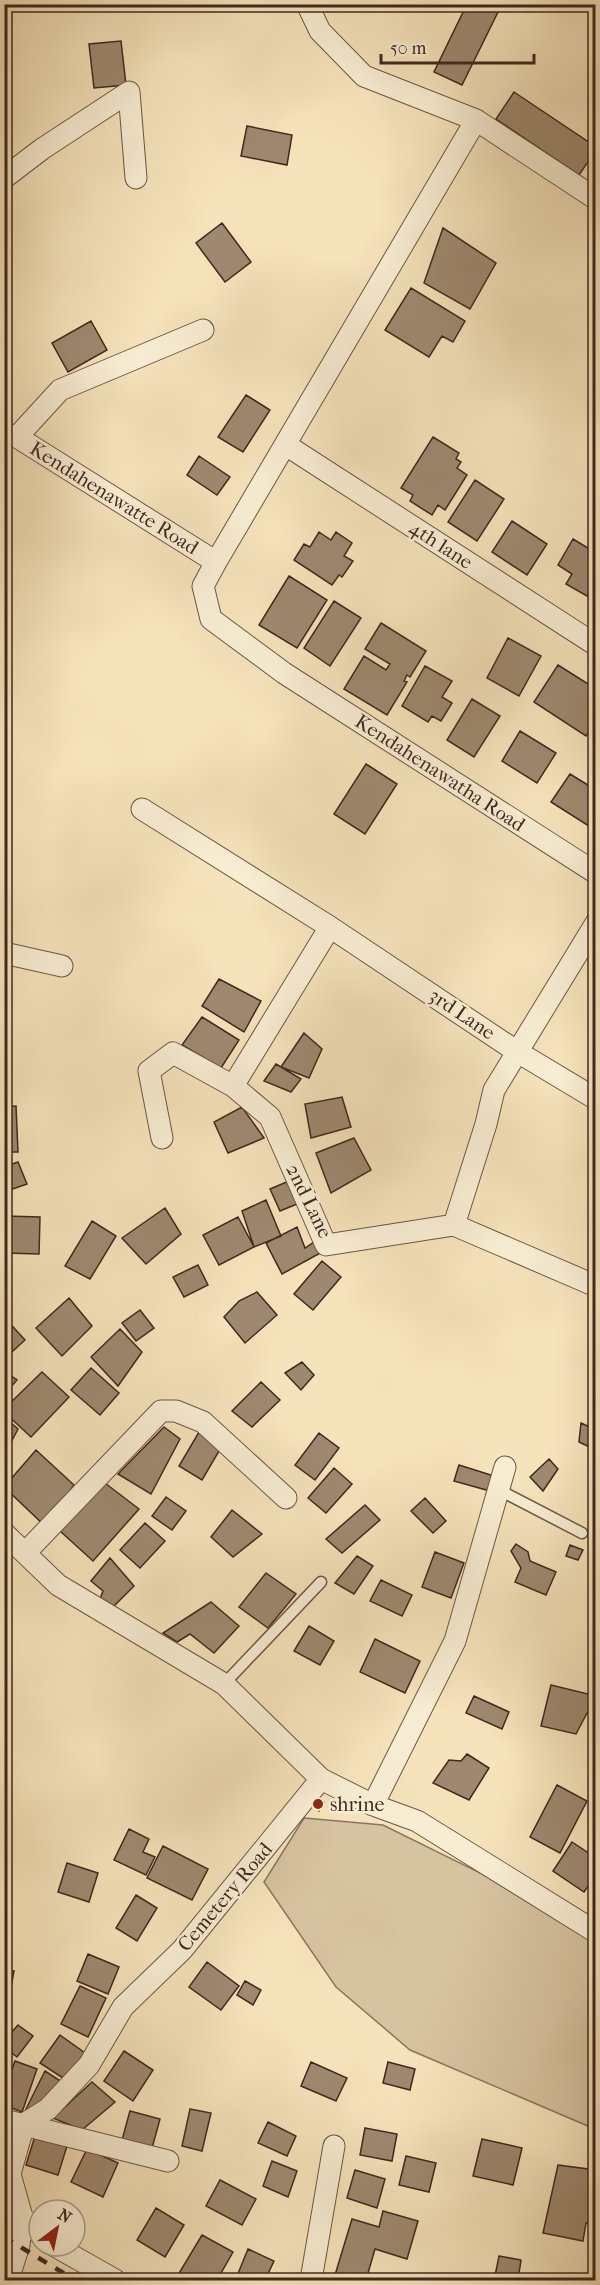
<svg xmlns="http://www.w3.org/2000/svg" width="600" height="2285" font-family="'IM FELL French Canon',serif">
<style>
.green{fill:#d6c3a0;stroke:#8a765f;stroke-width:1.5}
.building{fill:#9e8970;stroke:#3f281e;stroke-width:1.5}
.lines{fill:none;stroke-linecap:round;stroke-linejoin:round}
.lane-casing{stroke:#6c5745;stroke-width:13}
.street-casing{stroke:#6c5745;stroke-width:23}
.lane{stroke:#f8edd3;stroke-width:10}
.street{stroke:#f8edd3;stroke-width:21}
.rail{stroke:#3f281e;stroke-width:4.5;stroke-dasharray:10 10;stroke-linecap:butt}
.poi-dot{fill:#8f2418;stroke:#f8edd3;stroke-width:2}
.labels{text-anchor:middle;dominant-baseline:central;stroke-width:5;stroke-linejoin:round;paint-order:stroke}
.street-label{font-size:20px;fill:#3f281e;stroke:#f8edd3}
.poi-label{font-size:20px;fill:#3f281e;stroke:#f8edd3;text-anchor:start}
</style>
<rect width="100%" height="100%" fill="#f5e3bb"/>
<filter id="stains"><feTurbulence type="fractalNoise" baseFrequency=".00333" numOctaves="4"/><feColorMatrix values="0 0 0 0 .2 0 0 0 0 .09 0 0 0 0 .02 0 0 0 .5 -.17"/></filter>
<radialGradient id="worn" r=".72"><stop offset=".6" stop-color="#630" stop-opacity="0"/><stop offset="1" stop-color="#630" stop-opacity=".3"/></radialGradient>
<path class="green" d="M304,1818l79,7 178,88 34,21v195l-185,-79 -74,-63 -72,-105z"/>
<path class="building" d="M467,4h35l-40,81 -28,-13z
M121,41l5,44 -32,3 -5,-44z
M514,92l82,55v3l-17,25 -83,-56z
M247,126l45,9 -5,30 -46,-9z
M222,223l29,39 -26,20 -29,-39z
M443,228l53,35 -26,46 -46,-26z
M411,288l54,33 -12,21 -11,-6 -13,21 -44,-27z
M91,321l16,29 -39,22 -16,-29z
M246,395l24,15 -27,42 -25,-15z
M433,437l26,16 -3,6 5,3 -4,6 10,7 -22,35 -7,-5 -6,10 -22,-14 3,-6 -12,-7z
M199,456l31,21 -13,18 -30,-20z
M475,480l29,19 -27,42 -29,-19z
M512,521l35,23 -20,31 -35,-23z
M319,532l12,8 5,-8 16,11 -8,13 9,5 -11,16 -3,-2 -7,10 -38,-25 10,-16 6,3z
M573,539l23,14v36l-3,-2 -6,9 -21,-12 6,-10 -14,-9z
M289,576l38,24 -30,48 -38,-23z
M334,601l27,17 -31,48 -26,-18z
M381,623l45,28 -16,26 -3,-2 -3,6 3,1 -20,33 -43,-26 20,-33 22,14 4,-6 -25,-15z
M508,638l33,18 -22,40 -32,-18z
M558,665l38,24v33l-10,14 -52,-34z
M425,666l27,15 -10,16 10,6 -11,18 -9,-5 -4,6 -26,-16z
M472,699l28,17 -26,41 -27,-17z
M520,731l36,22 -19,30 -35,-22z
M366,764l31,20 -32,50 -31,-20z
M570,774l26,16 -1,40 -44,-28z
M219,979l42,22 -17,31 -42,-26z
M202,1017l37,23 -18,28 -39,-23z
M304,1033l18,16 -13,29 -28,-11z
M276,1064l25,15 -10,13 -27,-11z
M342,1097l9,30 -40,11 -6,-34z
M16,1106l2,46h-14v-45z
M242,1107l22,31 -36,15 -14,-31z
M354,1138l17,32 -40,23 -15,-40z
M18,1162l9,22 -23,8v-25z
M289,1181l8,23 -17,7 -10,-22z
M266,1200l15,36 -27,11 -12,-36z
M165,1208l16,26 -35,30 -24,-26z
M4,1216l36,1 -1,37 -35,-1z
M238,1217l16,30 -35,18 -16,-30z
M92,1221l24,15 -26,43 -25,-13z
M297,1227l8,21 12,-8 7,11 -42,23 -16,-31z
M322,1261l19,16 -28,33 -19,-16z
M198,1265l10,20 -24,12 -11,-20z
M257,1292l20,23 -32,28 -21,-26 15,-16z
M69,1298l23,28 -30,30 -26,-28z
M140,1310l14,18 -18,13 -14,-18z
M4,1317l21,23 -21,19z
M120,1329l22,23 -24,34 -27,-29z
M302,1362l12,13 -13,15 -16,-17z
M91,1368l28,25 -19,22 -29,-25z
M4,1371l13,9 -13,15z
M42,1372l27,25 -38,40 -27,-25v-3z
M261,1382l19,18 -28,27 -20,-16z
M4,1417l14,12 -14,27z
M581,1423l15,7v20l-17,-8z
M164,1427l16,12 -29,55 -33,-20z
M199,1432l23,14 -20,34 -23,-14z
M319,1433l20,15 -24,32 -20,-15z
M36,1450l38,35 -28,42 -42,-40z
M549,1459l9,10 -15,22 -13,-14z
M459,1465l35,11 -4,15 -36,-10z
M334,1468l18,16 -26,29 -18,-15z
M105,1483l34,26 -46,52 -33,-30z
M166,1497l20,14 -14,19 -20,-14z
M425,1498l21,23 -13,12 -22,-22z
M365,1505l15,15 -38,33 -16,-14z
M232,1510l30,24 -29,23 -22,-20z
M145,1523l20,18 -25,27 -20,-18z
M516,1544l12,8 2,9 26,11 -10,23 -31,-13 6,-14 -10,-17z
M570,1545l13,5 -5,10 -12,-4z
M435,1552l29,11 -13,35 -29,-11z
M357,1556l16,10 -19,28 -19,-11z
M110,1558l24,28 -21,21 -13,-8 3,-8 -12,-10z
M266,1573l30,21 -28,34 -29,-21z
M381,1580l31,15 -10,21 -32,-15z
M211,1602l28,24 -25,27 -24,-19 -13,8 -14,-9z
M309,1626l25,15 -14,24 -26,-14z
M375,1639l45,22 -15,32 -45,-21z
M551,1685l45,11 -20,38 -35,-8z
M474,1696l35,16 -7,17 -36,-16z
M467,1754l22,14 -20,32 -36,-17 16,-23 12,1z
M557,1785l30,16 -27,52 -30,-16z
M317,1798l7,4 -5,9 -8,-5z
M129,1829l20,10 -6,13 12,5 -9,18 -32,-15z
M572,1842l24,16v17l-12,17 -31,-21z
M163,1846l45,23 -16,31 -45,-22z
M67,1863l31,10 -9,29 -31,-10z
M136,1895l21,13 -20,33 -21,-13z
M88,1954l31,13 -11,27 -31,-13z
M207,1962l32,24 -18,24 -32,-23z
M4,1970l10,1 -10,54z
M245,1981l16,9 -8,15 -16,-10z
M80,1986l26,12 -18,39 -27,-13z
M18,2025l15,11 -16,21 -13,-10v-6z
M60,2035l25,18 -19,27 -26,-17z
M124,2051l29,19 -20,31 -29,-20z
M15,2061l22,8 -15,43 -18,-7v-14z
M311,2062l36,16 -11,23 -35,-15z
M388,2062l27,7 -5,21 -27,-7z
M45,2071l20,13 -30,28 -9,-3z
M92,2082l23,20 -33,28 -29,-12z
M190,2109l21,4 -9,38 -20,-5z
M130,2111l30,8 -8,29 -30,-8z
M268,2122l28,14 -9,20 -29,-13z
M365,2128l32,6 -5,27 -32,-6z
M35,2136l32,10 -9,29 -32,-10z
M482,2139l40,9 -9,37 -40,-9z
M87,2149l31,14 -15,34 -32,-15z
M406,2156l30,7 -7,29 -30,-7z
M272,2161l25,10 -9,26 -25,-11z
M558,2165l38,5v55l-10,-2 -3,18 -40,-8z
M355,2170l30,9 -8,29 -30,-10z
M220,2180l36,19 -14,26 -36,-19z
M156,2208l28,17 -19,32 -28,-17z
M383,2211l35,10 -11,38 -32,-10 -9,31h-14l-17,-5 17,-56 27,8z
M202,2235l31,17 -16,28h-30l-9,-5z
M248,2249l26,12 -9,19h-18l-10,-4z
M499,2256l22,4 -3,20 -23,-4z"/>
<g class="lines">
<defs>
<path id="lane" d="M499,1490l83,43
M224,1684l97,-102"/>
<path id="street" d="M307,4l13,27 44,45 112,44 120,79
M4,178l38,-29 87,-57 7,86
M4,433l13,4 199,125 -13,24 8,33 73,54 312,200
M17,437l43,-47 143,-60
M286,445l310,200
M216,562l260,-442
M142,809l188,118 186,124 80,48
M330,927l-97,159 37,31 56,128 128,-20 142,61
M4,953l58,13
M162,1138l-13,-67 24,-18 60,33
M454,1225l32,-101 8,-34 102,-167
M4,1533l54,52 166,99 97,95
M26,1552l135,-141h15l27,11 83,76
M373,1805l82,-164 50,-174
M4,2120l164,41
M4,2211l18,6 17,16
M55,2246l60,34
M8,2280l11,-35 3,-28 -12,-43 14,-50 24,-15 41,-44 34,-58 59,-57 139,-171 52,26 44,16 179,111
M311,2280l23,-134"/>
</defs>
<use href="#lane" class="lane-casing"/>
<use href="#street" class="street-casing"/>
<use href="#lane" class="lane"/>
<use href="#street" class="street"/>
<path class="rail" d="M4,2237l71,43"/>
</g>
<circle class="poi-dot" cx="318" cy="1804" r="6"/>
<g class="labels">
<g class="street-label">
<text transform="translate(114 498) rotate(32)">Kendahenawatte Road</text>
<text transform="translate(441 545) rotate(33)">4th lane</text>
<text transform="translate(440 773) rotate(33)">Kendahenawatha Road</text>
<text transform="translate(462 1014) rotate(34)">3rd Lane</text>
<text transform="translate(309 1201) rotate(64)">2nd Lane</text>
<text transform="translate(225 1897) rotate(-50)">Cemetery Road</text>
</g>
<g class="poi-label">
<text x="330" y="1804">shrine</text>
</g>
</g>
<rect width="600" height="2285" fill="none" stroke="#f5e3bb" stroke-width="24"/>
<rect x="6" y="6" width="588" height="2273" fill="none" stroke="#3f281e" stroke-width="3"/>
<rect x="12" y="12" width="576" height="2261" fill="none" stroke="#3f281e" stroke-width="1.5"/>
<g transform="translate(57 2228) rotate(32)"><circle r="28" fill="#f8edd3" stroke="#ae9e8b" stroke-width="1.5"/>
<path d="M0-4.5L10 22L0 15L-10 22Z" fill="#8f2418"/>
<text y="-9" font-size="16" font-weight="bold" text-anchor="middle" fill="#3f281e">N</text>
</g>
<path d="M381 54v9h153v-9" fill="none" stroke="#3f281e" stroke-width="3"/>
<text x="390" y="54" font-size="18" fill="#3f281e" stroke="#f8edd3" stroke-width="4.5" paint-order="stroke">50 m</text>
<rect width="100%" height="100%" filter="url(#stains)"/>
<rect width="100%" height="100%" fill="url(#worn)"/>
</svg>
